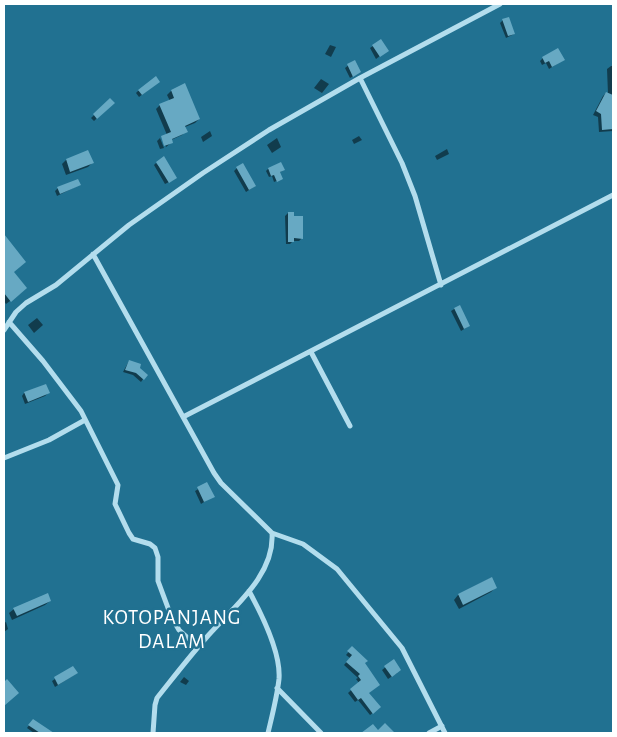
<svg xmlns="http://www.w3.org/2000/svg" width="617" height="737" font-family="'Alegreya Sans',sans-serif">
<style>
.shadow{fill:#0007}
.building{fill:#67a9c3}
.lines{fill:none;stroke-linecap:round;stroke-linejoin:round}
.minor{stroke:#b3dded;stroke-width:5}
.labels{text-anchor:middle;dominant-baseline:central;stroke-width:5;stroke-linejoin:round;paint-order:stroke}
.quarter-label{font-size:21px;letter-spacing:1px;fill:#fff;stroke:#217191}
</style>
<rect width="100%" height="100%" fill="#217191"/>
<path class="shadow" d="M503,20l11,14 -8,4 -6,-15z
M330,45l6,2 -5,10 -6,-3z
M373,46l11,7 -8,6 -6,-11z
M543,58l20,2 -14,9 -3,-6 -4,2 -2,-4z
M354,61l6,11 -10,6 -5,-10z
M611,66h2v65l-14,1 -1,-15 -5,-2 10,-19 3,-3 2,1 -1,-25z
M321,79l8,5 -7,9 -8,-5z
M156,84l-17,13 -3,-4 2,-2z
M184,85l15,34 -4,4 -10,4 1,4 -4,4 -11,5 1,2 -6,5 -4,-10h-1l6,-2 -11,-26 4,-4 10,-4 -3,-6 4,-4z
M110,100l3,3 -19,18 -3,-3z
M210,131l2,5 -9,6 -2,-5z
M359,136l3,4 -8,4 -2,-4z
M160,138l4,10 -4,1 -3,-8z
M277,138l4,9 -9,6 -5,-8z
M447,149l2,5 -12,6 -2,-4z
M87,152l5,11 -4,4 -22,8 -4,-11 4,-4z
M156,163l17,17 -8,4 -11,-19z
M237,168l18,18 -9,6 -12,-21z
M268,169l15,1 -4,3 2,6 -7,3 -2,-6 -3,1 -3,-6z
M79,185l-22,11 -2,-5 3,-3z
M288,213l14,25 -3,3h-6l-3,3h-4l-1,-28z
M4,236l21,26 -13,11 10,19 -16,12 -2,-3z
M459,306l10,20 -8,5 -10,-20z
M37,318l6,7 -9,8 -6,-8z
M129,361l17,14 -5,7 -8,-7 -10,-3z
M45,385l3,8 -3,3 -20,8 -3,-8 2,-3z
M207,484l6,12 -12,8 -6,-13z
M491,578l5,9 -5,5 -32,17 -5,-9 4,-5z
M50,601l-5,4 -33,15 -3,-7 5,-4z
M6,622l2,7 -4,3v-9z
M352,648l11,15 5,30 9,17 -7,5 -12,-15 -3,2 -7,-9 11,-10 -3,-4 2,-1 -14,-13 6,-7 -4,-3z
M393,661l4,12 -9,6 -6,-9z
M73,667l4,6 -22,14 -3,-6z
M184,677l5,4 -3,4 -6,-3z
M33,720l18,13h-17l-7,-5z"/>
<path class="building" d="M509,17l6,17 -7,2 -6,-17z
M381,39l8,12 -9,6 -8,-12z
M558,48l7,12 -13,7 -3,-6 -4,2 -3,-6z
M355,60l6,12 -8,5 -6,-13z
M156,76l4,6 -18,13 -4,-5z
M185,83l15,36 -15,7 3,6 -16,7 1,4 -9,3 -3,-10 10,-4 -12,-28 15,-6 -3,-8z
M606,92l7,3v34l-11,1 -1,-16 -5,-3z
M110,98l5,5 -18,16 -4,-5z
M88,150l6,13 -24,9 -4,-13z
M164,156l13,22 -8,5 -13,-21z
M281,162l4,8 -5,2 3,7 -6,3 -3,-7 -3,1 -3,-8z
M243,163l13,23 -7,4 -13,-23z
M78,179l3,6 -21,9 -3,-7z
M288,212h6v4h9v23l-9,-1v4h-6z
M4,234l22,28 -12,10 13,16 -16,14 -7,-9z
M460,305l10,21 -6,3 -10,-21z
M129,360l12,4 -1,4 8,7 -4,5 -8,-7 -11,-3z
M46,384l4,9 -22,9 -4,-10z
M207,482l8,15 -11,5 -7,-15z
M492,577l5,11 -34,17 -5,-11z
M48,593l3,8 -34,15 -4,-8z
M352,646l16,15 -3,2 15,22 -11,8 12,14 -8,7 -12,-16 -3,2 -8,-11 11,-9 -3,-4 2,-2 -14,-12 6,-7 -5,-4z
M394,659l7,11 -9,7 -8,-11z
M73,666l5,7 -20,12 -4,-8z
M7,679l12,14 -15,13v-24z
M33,719l21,14h-14l-12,-8z
M385,723l10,10h-34l12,-9 5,6z"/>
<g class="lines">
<path class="minor" d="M360,78l42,85 13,33 26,89
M93,254l121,219 7,10 51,50 31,11 34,25 65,79 43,85
M9,322l34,39 38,50 37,74 -3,19 14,29 4,6 17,5 5,4 3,9v24l13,35 8,14 19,17
M4,330l12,-18 10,-9 30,-18 73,-60 74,-52 66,-43 91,-52 140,-74
M311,352l39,74
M183,417l430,-222
M4,458l45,-18 36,-20
M249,591c12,22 32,63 30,88 -2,18 -7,37 -11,54
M277,688l44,45
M153,733l2,-28 2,-7c16,-20 32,-41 49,-60 26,-30 69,-62 66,-105
M429,733l13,-7"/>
</g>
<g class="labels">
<g class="quarter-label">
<text x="172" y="617">KOTOPANJANG<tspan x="172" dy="24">DALAM</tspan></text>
</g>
</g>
<rect width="617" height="737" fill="none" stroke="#ffffff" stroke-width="10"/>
</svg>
